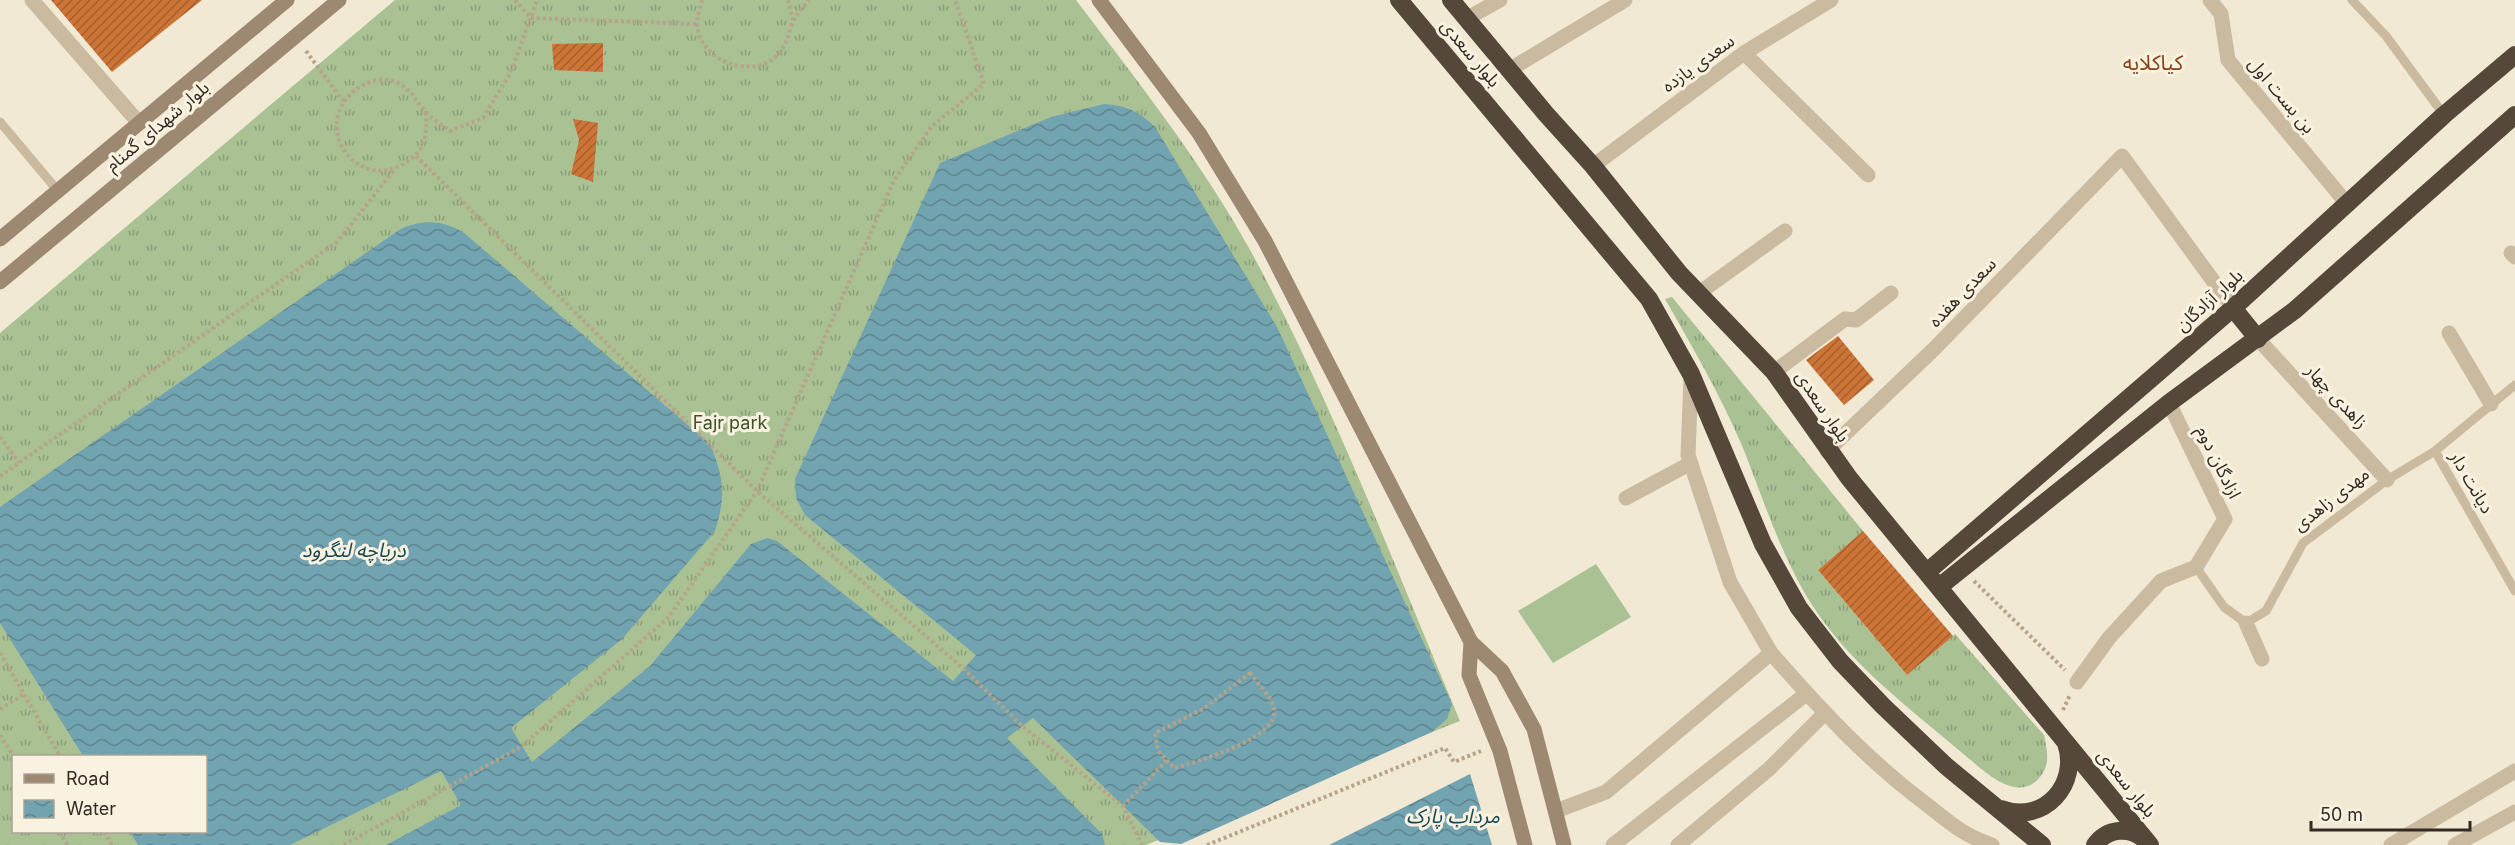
<svg xmlns="http://www.w3.org/2000/svg" width="2515" height="845" font-family="Inter,'Noto Sans Arabic',sans-serif">
<style>
.grass{fill:url(#grass-tufts);fill-rule:evenodd}
.garden{fill:#aac194}
.water{fill:url(#water-waves)}
.building{fill:url(#building-hatch)}
.lines{fill:none;stroke-linecap:round;stroke-linejoin:round}
.path{stroke:#b6a48a;stroke-width:4;stroke-dasharray:3 3;stroke-linecap:butt}
.lane{stroke:#cabaa0;stroke-width:9}
.street{stroke:#cabaa0;stroke-width:15}
.secondary{stroke:#9d8972;stroke-width:15}
.highway{stroke:#55473a;stroke-width:18}
.labels{text-anchor:middle;dominant-baseline:central;stroke-width:6;stroke-linejoin:round;paint-order:stroke}
.street-label{font-size:18px;fill:#332b24;stroke:#faf2e0}
.park-label{font-size:18px;fill:#3b5326;stroke:#faf2e0}
.water-label{font-size:20px;font-style:italic;fill:#184856;stroke:#faf2e0}
.quarter-label{font-size:21px;fill:#864519;stroke:#faf2e0}
</style>
<defs>
<pattern id="grass-tufts" width="24" height="20" patternUnits="userSpaceOnUse" patternTransform="scale(1.5)"><rect width="24" height="20" fill="#aac194"/><path d="M3 7l-1-3M5 7V3M7 7l1-3M15 17l-1-3M17 17v-4M19 17l1-3" fill="none" stroke="#8b9d79"/></pattern>
<pattern id="water-waves" width="16" height="10" patternUnits="userSpaceOnUse" patternTransform="scale(1.5)"><rect width="16" height="10" fill="#72a3b0"/><path d="M0 5q4-4 8 0t8 0" fill="none" stroke="#5e858f"/></pattern>
<pattern id="building-hatch" width="6" height="6" patternUnits="userSpaceOnUse" patternTransform="scale(1.5)"><rect width="6" height="6" fill="#cd7437"/><path d="M-1 1l2-2M0 6l6-6M5 7l2-2" fill="none" stroke="#a75f2e"/></pattern>
</defs>
<rect width="100%" height="100%" fill="#f2e9d4"/>
<path class="grass" d="M395,0h681c63,83 128,165 178,257 80,149 140,308 206,464l-314,124h-1146v-512zM14,756h192v76h-192z
M1672,297l191,234 -45,39 89,105 48,-41 89,101c3,15 7,29 -4,42 -22,27 -55,-5 -73,-20 -55,-47 -116,-91 -155,-152 -31,-49 -48,-104 -69,-157 -22,-52 -50,-100 -78,-149z"/>
<path class="garden" d="M1596,564l35,53 -78,46 -35,-52z"/>
<path class="water" d="M1104,104c22,1 36,8 51,23l122,200 175,377 -5,15 -15,13 -251,112 -21,-2 -127,-124 -26,20 95,96 3,11h-719l75,-40 -20,-34 -151,74h-152l-8,-13h76v-76h-123l-83,-133v-116l399,-277c23,-11 42,-10 64,2l247,212c14,33 16,53 5,87l-93,108 -111,89 21,34 118,-96 101,-122 16,-6 10,3 176,140 23,-26 -171,-140 -9,-17 -1,-19 145,-316 111,-46z
M1470,774l22,71h-163z"/>
<path class="building" d="M51,0h151l-90,72z
M603,43v29l-49,-2 -2,-26z
M573,119l25,4 -5,59 -22,-8 8,-34z
M1838,336l36,44 -30,25 -38,-45z
M1863,531l90,105 -46,39 -89,-105z"/>
<g class="lines">
<path class="path" d="M515,0l16,18 166,6
M702,0c-1,7 -5,16 -5,23 1,34 45,54 73,38 15,-9 17,-24 23,-39 3,-8 11,-15 16,-22
M788,0l5,20
M306,51l37,50
M426,112c1,23 0,38 -21,51 -47,30 -95,-35 -51,-72 8,-7 22,-13 34,-11 20,3 25,18 37,31 7,8 17,14 25,20l33,-13 28,-46 26,-72
M416,156l341,335 207,178 58,57 101,80 19,39
M0,437l19,25
M0,476l337,-234 58,-73
M1974,581l91,89
M0,653l60,103
M1250,673c7,10 21,23 24,35 7,30 -78,54 -100,60l-16,-17 -3,-18 48,-24z
M0,709l24,-15
M2063,710l7,-15
M0,735l14,22
M1123,806l44,-46
M59,832l9,13
M104,832l8,13
M344,845l178,-99 146,-128 89,-127 137,-311 38,-54 52,-42 -29,-84
M1207,845l238,-97 9,14 27,-11"/>
<path class="lane" d="M2352,0l34,36 58,79
M0,122l58,69
M2435,451l80,140
M2196,567l28,40 22,16 20,-12 37,-68 84,-63 48,-29 80,-66"/>
<path class="street" d="M32,0l107,123
M2210,0l11,14 7,46 120,145
M1466,19l34,-19
M1744,53l124,122
M1509,70l116,-70
M1593,166l151,-113 87,-53
M2511,253l4,4
M1699,293l86,-62
M2449,333l42,71
M2258,339l129,141
M1774,372l71,-53 11,1 35,-27
M1827,451l107,-102 188,-193 111,152
M1626,498l65,-35
M2246,623l16,36
M1771,653c48,55 96,107 155,151 24,19 37,31 66,41
M2077,682l32,-44 52,-57 35,-14 29,-48 -56,-116
M1556,811l50,-19 165,-139 -41,-71 -42,-127 3,-78
M1613,845l193,-151
M1678,845l91,-76 55,-55
M2391,845l124,-74
M2455,845l60,-33"/>
<path class="secondary" d="M1099,0l100,133 66,108 206,401
M0,239l287,-239
M0,282l339,-282
M1525,845l-25,-94 -31,-76 2,-33 31,29 32,58 30,116"/>
<path class="highway" d="M1399,0l250,299 42,75 72,170 36,64 41,53 43,45 63,60 96,79
M1451,0l95,114 47,52 86,107 95,99 75,106 301,367
M2233,308l25,31
M1927,572l306,-264 211,-193 71,-60
M1939,587l230,-184 126,-93 220,-195
M2001,809c43,16 79,-25 65,-66
M2095,845c12,-17 35,-19 50,-5"/>
</g>
<g class="labels">
<g class="street-label">
<text transform="translate(1471 53) rotate(50)">بلوار سعدی</text>
<text transform="translate(1698 63) rotate(-36)">سعدی یازده</text>
<text transform="translate(2282 95) rotate(50)">بن بست اول</text>
<text transform="translate(157 126) rotate(-40)">بلوار شهدای گمنام</text>
<text transform="translate(1962 292) rotate(-46)">سعدی هفده</text>
<text transform="translate(2209 300) rotate(-42)">بلوار آزادگان</text>
<text transform="translate(2337 396) rotate(47)">زاهدی چهار</text>
<text transform="translate(1823 406) rotate(56)">بلوار سعدی</text>
<text transform="translate(2219 462) rotate(64)">ازادگان دوم</text>
<text transform="translate(2472 482) rotate(60)">دیانت دار</text>
<text transform="translate(2331 499) rotate(-38)">مهدی زاهدی</text>
<text transform="translate(2127 783) rotate(51)">بلوار سعدی</text>
</g>
<g class="park-label">
<text x="730" y="422">Fajr park</text>
</g>
<g class="water-label">
<text x="354" y="550">دریاچه لنگرود</text>
<text x="1453" y="816">مرداب پارک</text>
</g>
<g class="quarter-label">
<text x="2153" y="62">کیاکلایه</text>
</g>
</g>
<rect x="12" y="755" width="195" height="78" fill="#faf2e0" stroke="#aaa295" stroke-width="1.5"/>
<rect x="24" y="774" width="30" height="9" fill="#9d8972" stroke="#aaa295" stroke-width="1.5"/>
<text x="66" y="785" font-size="18" fill="#332b24">Road</text>
<rect x="24" y="800" width="30" height="18" fill="url(#water-waves)" stroke="#aaa295" stroke-width="1.5"/>
<text x="66" y="815" font-size="18" fill="#332b24">Water</text>
<path d="M2311 821v9h159v-9" fill="none" stroke="#332b24" stroke-width="3"/>
<text x="2320" y="821" font-size="18" fill="#332b24" stroke="#faf2e0" stroke-width="4.5" paint-order="stroke">50 m</text>
</svg>
